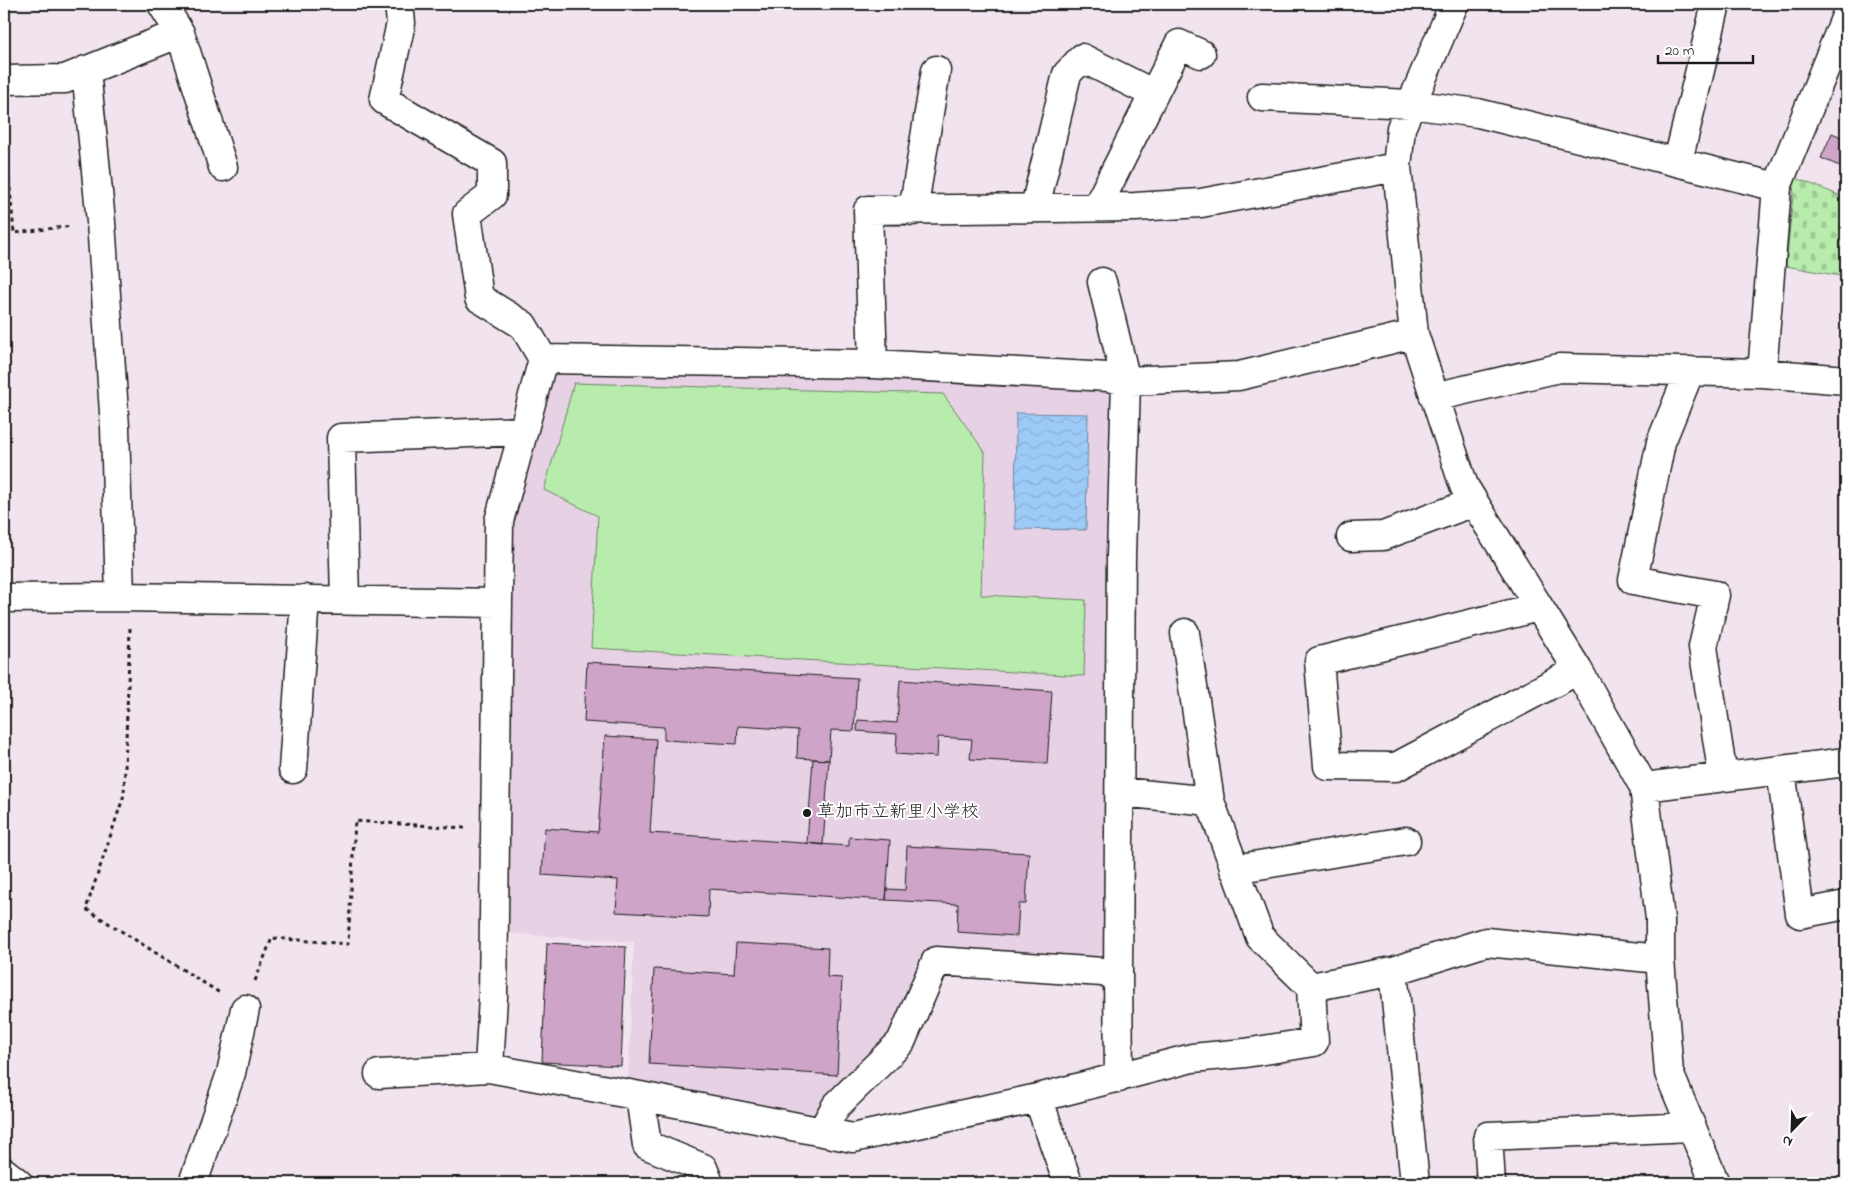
<svg xmlns="http://www.w3.org/2000/svg" width="1850" height="1187" font-family="'Indie Flower','Klee One',sans-serif">
<style>
.built{fill:#e7d1e4}
.cemetery{fill:url(#cemetery-stones);stroke:#6a8464}
.garden{fill:#b8ecad;stroke:#6a8464}
.water{fill:url(#water-waves);stroke:#6985a0}
.building{fill:#cfa4c9;stroke:#1c1c1c}
.lines{fill:none;stroke-linecap:round;stroke-linejoin:round}
.minor-casing{stroke:#1c1c1c;stroke-width:31}
.path{stroke:#1c1c1c;stroke-width:3;stroke-dasharray:4 4;stroke-linecap:butt}
.minor{stroke:#fff;stroke-width:28}
.poi-dot{fill:#1c1c1c;stroke:#fff;stroke-width:2}
.labels{text-anchor:middle;dominant-baseline:central;stroke-width:4;stroke-linejoin:round;paint-order:stroke}
.poi-label{font-size:18px;fill:#1c1c1c;stroke:#fff;text-anchor:start}
</style>
<defs>
<pattern id="cemetery-stones" width="16" height="16" patternUnits="userSpaceOnUse" patternTransform="scale(1.25)"><rect width="16" height="16" fill="#b8ecad"/><path d="M2 7V4a2 2 0 0 1 4 0v3zM10 15v-3a2 2 0 0 1 4 0v3z" fill="#9eca94"/></pattern>
<pattern id="water-waves" width="16" height="10" patternUnits="userSpaceOnUse" patternTransform="scale(1.25)"><rect width="16" height="10" fill="#9dcbf8"/><path d="M0 5q4-4 8 0t8 0" fill="none" stroke="#87aed4"/></pattern>
</defs>
<rect width="100%" height="100%" fill="#f1e4ef"/>
<filter id="ink" filterUnits="userSpaceOnUse"><feTurbulence type="fractalNoise" baseFrequency=".02" numOctaves="2"/><feDisplacementMap in="SourceGraphic" scale="10" xChannelSelector="R" yChannelSelector="G"/><feConvolveMatrix kernelMatrix="1 2 1 2 8 2 1 2 1" color-interpolation-filters="sRGB"/></filter>
<g filter="url(#ink)">
<path class="built" d="M562,367l539,17 10,14 -6,551 -12,11 -168,-5 -39,88 -40,34 -33,44 -185,-37 6,-142 -130,-9 8,-305 -2,-67 4,-63 33,-121z"/>
<path class="cemetery" d="M1796,178l50,20 -4,13 4,2v64l-60,-11 8,-81z"/>
<path class="garden" d="M574,383l369,11 42,58 -4,143 105,5 -2,76 -493,-28 7,-132 -54,-26z"/>
<path class="water" d="M1016,413l72,1 -2,116 -71,-1z"/>
<path class="building" d="M1832,133l14,6v30l-25,-11z
M587,662l270,16 -3,53 -23,-1 -2,30 -32,-2 1,-28 -60,-4 -1,18 -73,-4v-13l-80,-5z
M900,680l152,11 -5,73 -77,-5 2,-20 -34,-2 -1,20 -41,-3 1,-20 -40,-3 1,-11 39,3z
M605,736l51,3 -6,94 199,13v-9l41,3 -4,60 -177,-11 -1,28 -92,-5 2,-32 -76,-5 3,-47 53,4z
M813,759l16,1 -6,85 -16,-2z
M907,846l122,7 -3,51h-7l-2,32 -60,-4 1,-28 -72,-4 1,-11 18,1z
M547,943l79,4 -5,119 -79,-4z
M736,943l92,5 -1,29 15,1 -5,97 -188,-11 5,-95 80,5z"/>
<g class="lines">
<defs>
<path id="minor" d="M162,4l18,29 43,134
M399,4l2,19 -17,77 108,63v32l-25,19 12,84 44,27 20,34
M1454,4l-53,124 -4,39 17,167 50,152 114,184 66,117 16,132v40l9,114 46,110
M86,70l15,152 14,205 5,170
M4,80l61,-1 115,-46
M1262,97l148,7 68,9 299,74
M1678,161l38,-157
M1035,207l32,-133 15,-16 72,36
M1097,207l82,-163 22,10
M913,211l23,-141
M1102,282l24,99 -5,175 -3,417 1,105
M873,364l-5,-154 267,-3 66,-4 196,-36
M1690,371l-29,71 -28,138 82,15 -12,52 20,130
M1762,373l15,-186 69,-171
M1434,397l125,-29 203,5 84,7
M1351,537l32,-1 91,-34
M4,598l116,-1 378,6
M345,600l-4,-162 182,-7
M1539,607l-220,54 9,105 68,1 182,-97
M1185,633l25,168
M293,769l12,-170
M1781,770l19,144 46,-9
M1644,787l202,-25
M1234,869l172,-28
M1393,971l22,212
M1311,987l82,-16 93,-29 174,17
M489,1068l4,-71 6,-476 44,-162 330,5 235,13 18,4 113,-5 175,-42
M379,1074l110,-6 151,28 213,42 185,-40 154,-40 53,-5 69,-11 -3,-55 -51,-50 -50,-136 -89,-9
M640,1096l7,49 56,23 6,15
M1038,1098l30,85
M822,1131l14,-25 65,-64 35,-81 182,12
M4,1172l14,11
M193,1183l38,-110 14,-64
M1491,1183l-3,-47 204,-9"/>
</defs>
<use href="#minor" class="minor-casing"/>
<path class="path" d="M4,124l10,109 58,-7
M130,628l-6,167 -38,114 134,84
M255,981l17,-43 76,6 7,-123 110,7"/>
<use href="#minor" class="minor"/>
</g>
</g>
<circle class="poi-dot" cx="807" cy="813" r="5"/>
<g class="labels">
<g class="poi-label">
<text x="817" y="813">草加市立新里小学校</text>
</g>
</g>
<rect width="1850" height="1187" fill="none" stroke="#fff" stroke-width="20"/>
<rect x="10" y="10" width="1830" height="1167" fill="none" stroke="#1c1c1c" stroke-width="2" filter="url(#ink)"/>
<g transform="translate(1792 1130) rotate(203)" stroke="#ffffff" stroke-width="4" paint-order="stroke">
<path d="M0-4L9 19L0 12L-9 19Z" fill="#1c1c1c"/>
<text y="-8" font-size="14" font-weight="bold" text-anchor="middle" fill="#1c1c1c">N</text>
</g>
<path d="M1658 55v8h95v-8" fill="none" stroke="#1c1c1c" stroke-width="2.5"/>
<text x="1665" y="55" font-size="15" fill="#1c1c1c" stroke="#ffffff" stroke-width="4" paint-order="stroke">20 m</text>
</svg>
